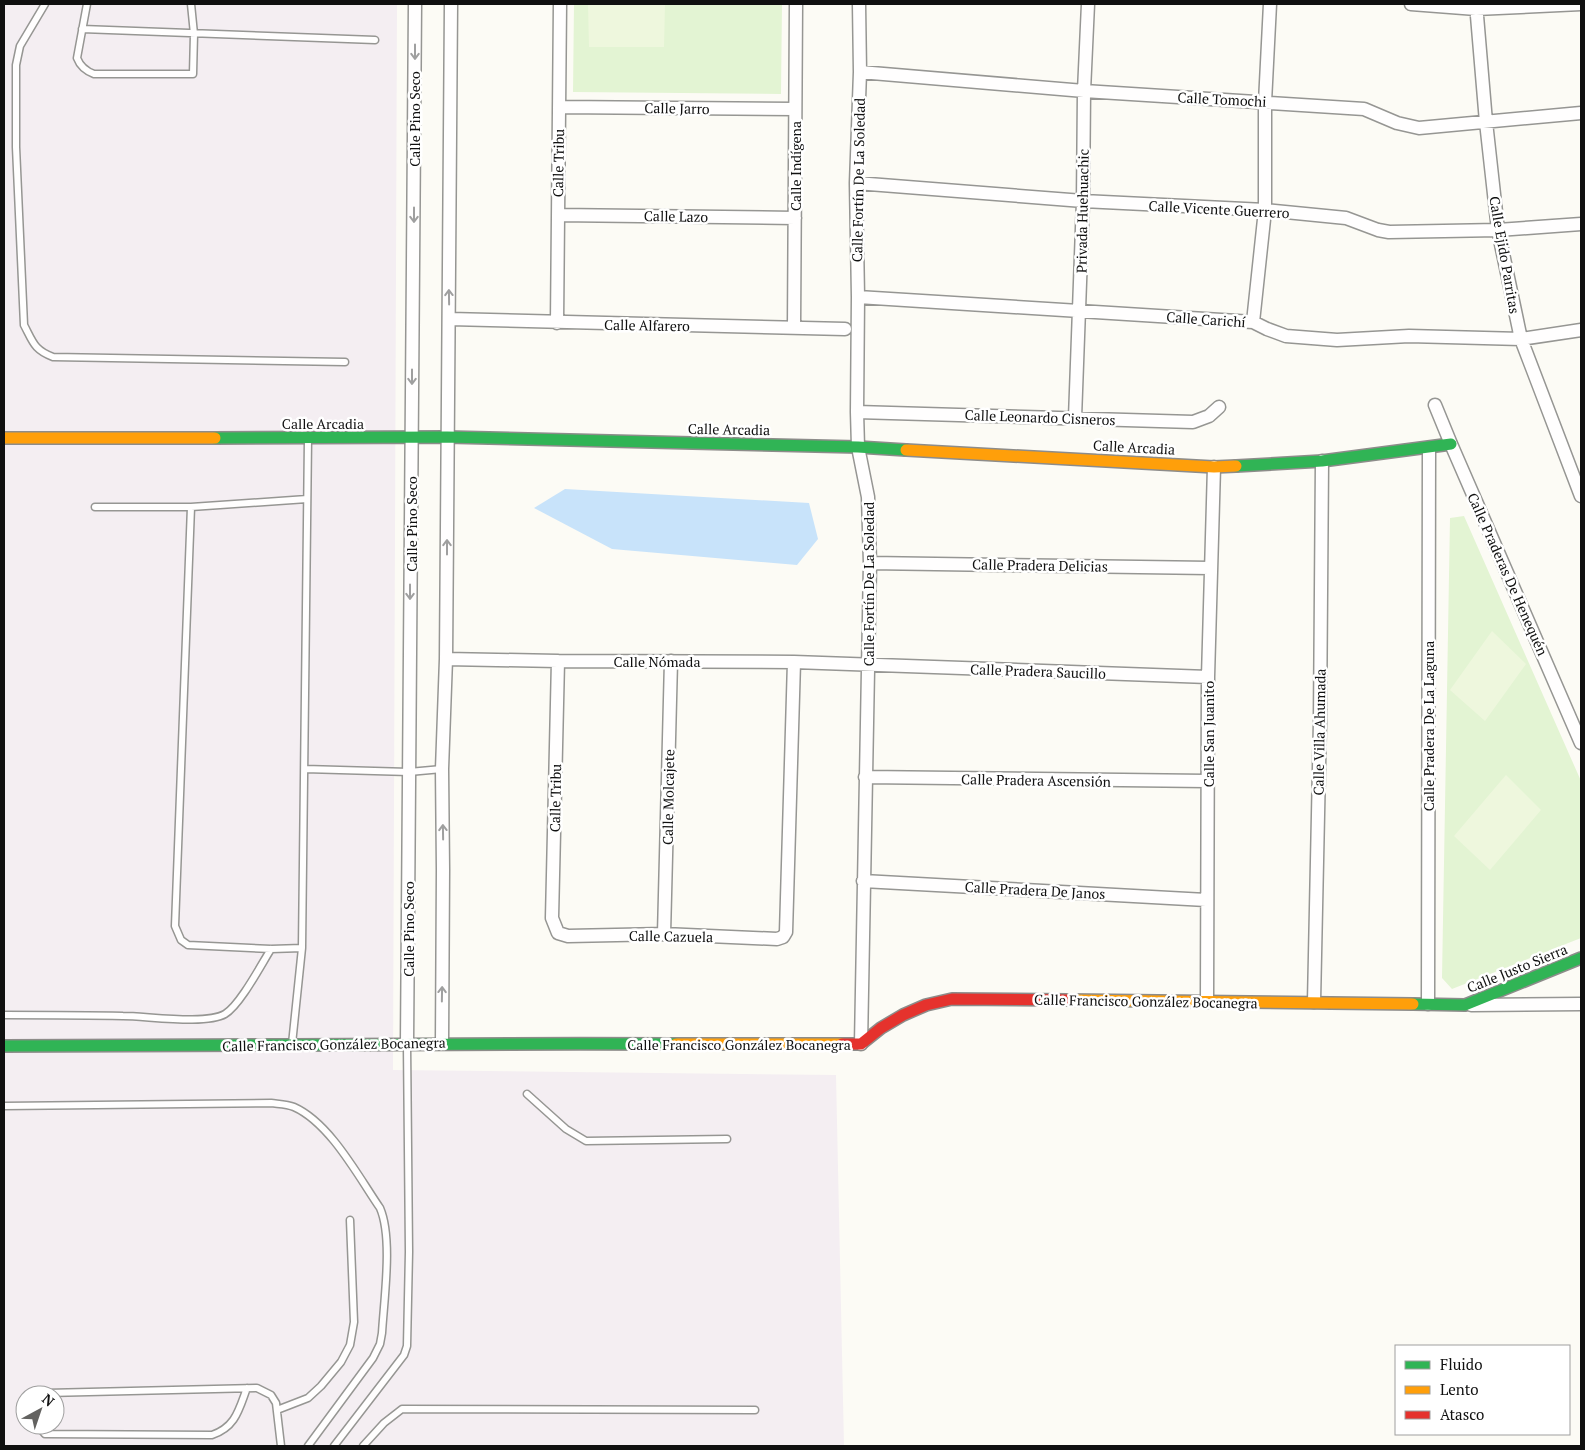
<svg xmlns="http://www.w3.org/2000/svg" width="1585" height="1450" font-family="'PT Serif',serif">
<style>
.industrial{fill:#f4eef2;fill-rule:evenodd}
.green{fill:#e3f4d3}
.pitch{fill:#eef7dd}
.water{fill:#c8e3fa}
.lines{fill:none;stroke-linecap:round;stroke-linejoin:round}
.lane-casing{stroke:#969693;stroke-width:9}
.street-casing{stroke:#969693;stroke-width:15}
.fast-casing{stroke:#8d8c8a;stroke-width:14}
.slow-casing{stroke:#8d8c8a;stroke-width:14}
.jam-casing{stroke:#8d8c8a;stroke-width:14}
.lane{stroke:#fffefe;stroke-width:6}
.street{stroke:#fffefe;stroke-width:12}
.fast{stroke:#30b455;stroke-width:11}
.slow{stroke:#ff9f0a;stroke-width:11}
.jam{stroke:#e5322d;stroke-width:11}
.oneway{stroke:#9f9f9f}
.labels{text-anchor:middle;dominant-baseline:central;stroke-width:5;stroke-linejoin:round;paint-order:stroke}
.street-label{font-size:14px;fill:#101010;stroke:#fff}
</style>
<rect width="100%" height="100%" fill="#fcfbf5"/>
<path class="industrial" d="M4,4h393l-4,1066 443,5 8,371h-840zM25,1395h30v30h-30z"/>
<path class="green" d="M574,4h208l-1,90 -208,-2z
M1464,516l117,265v157l-129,51 -10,-11 8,-460z"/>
<path class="pitch" d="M588,4h77l-1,43h-75z
M1492,631l34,33 -41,57 -35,-31z
M1506,775l35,35 -51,60 -36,-34z"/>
<path class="water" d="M565,489l244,14 9,36 -21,26 -185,-16 -78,-41z"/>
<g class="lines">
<defs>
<path id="lane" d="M45,4l-25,42 -4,19v82l8,178c9,17 10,25 29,32l292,5
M87,4l-10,54c3,8 9,13 17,16h99l1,-40 -3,-30
M82,29l293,11
M95,507h96
M305,769l104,3 33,-3
M302,948l-31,1 -83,-4 -7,-5 -6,-14 16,-419 116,-8
M4,1015c39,0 79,0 119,1 24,0 83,9 102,-2 15,-9 36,-49 46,-65
M292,1044l10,-96 6,-509
M527,1094l39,35 20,12 141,-2
M4,1106l267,-3c7,1 16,1 23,4 36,16 64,69 86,101 13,30 4,91 2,125l-2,11 -7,14 -65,88
M45,1395l2,-2 210,-5 14,7 5,8 5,43
M277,1410l31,-12 13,-12 20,-24 9,-17 4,-23 -4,-102
M40,1425v3l5,6 167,1c24,-8 27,-26 35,-47
M334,1446l70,-91 3,-9 2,-94 -2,-207
M363,1446l21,-23 18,-14 353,1"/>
<path id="street" d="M859,4l1,68 -4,111 2,114 -1,115 1,35 10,50 2,66 -9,481
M1411,4l65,5 105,-5
M1476,4l10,118 12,108 23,109 60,157
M860,72l224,19 280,18 33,14 22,5 162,-15
M559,107l236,2
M856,183l227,18 182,9 81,8 32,12 11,2 109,-2 83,-6
M558,215l237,3
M858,297l395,25 14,7 19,7 51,4 72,-4 112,3 60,-9
M450,319l395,10
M1253,322l12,-112v-108l5,-98
M557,323l3,-319
M794,328l2,-324
M1435,405l16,39 130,299
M857,412l336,10 16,-6 10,-9
M1075,418l8,-217 1,-110 4,-87
M870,563l340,5
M446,659l112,2 236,1 414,15
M558,661l-6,257 6,15 10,3 96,-2 113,5 6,-2 3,-5 8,-270
M865,777l342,4
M863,881l343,19
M664,934l7,-273
M1207,1002l1,-325 6,-210
M1314,1002l6,-281 2,-260
M1428,1004l1,-556
M1471,1005l110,-1
M407,1043l8,-1039
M442,1043l1,-173 -1,-101 4,-110 5,-655"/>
<path id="fast" d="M215,438l232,-1 411,10 48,3
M1236,466l86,-5 129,-17
M1413,1004l52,1 116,-47
M4,1046c224,0 448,-3 672,-2"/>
<path id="slow" d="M4,438h211
M906,450l308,17 22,-1
M1068,1000l345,4
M676,1044h166"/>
<path id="jam" d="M842,1044h19l20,-16 22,-13 23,-10 26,-6 116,1"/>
</defs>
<use href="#lane" class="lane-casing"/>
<use href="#street" class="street-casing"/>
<use href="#fast" class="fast-casing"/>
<use href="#slow" class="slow-casing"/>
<use href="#jam" class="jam-casing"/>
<use href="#lane" class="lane"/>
<use href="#street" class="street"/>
<use href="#fast" class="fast"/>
<use href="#slow" class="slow"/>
<use href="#jam" class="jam"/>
</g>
<defs><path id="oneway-shaft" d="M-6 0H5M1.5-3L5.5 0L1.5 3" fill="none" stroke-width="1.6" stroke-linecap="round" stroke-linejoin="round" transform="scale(1.25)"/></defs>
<g class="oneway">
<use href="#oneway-shaft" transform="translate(415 52) rotate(90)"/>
<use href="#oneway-shaft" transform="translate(414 215) rotate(90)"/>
<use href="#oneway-shaft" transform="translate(449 297) rotate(-91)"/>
<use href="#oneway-shaft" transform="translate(412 377) rotate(90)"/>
<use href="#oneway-shaft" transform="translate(447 547) rotate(-90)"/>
<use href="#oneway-shaft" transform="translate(410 592) rotate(90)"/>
<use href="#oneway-shaft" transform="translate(443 832) rotate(-91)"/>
<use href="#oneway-shaft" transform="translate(442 994) rotate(-89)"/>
</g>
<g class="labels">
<g class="street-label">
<text transform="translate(1222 99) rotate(3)">Calle Tomochi</text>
<text transform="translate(677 108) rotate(1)">Calle Jarro</text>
<text transform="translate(414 119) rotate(-90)">Calle Pino Seco</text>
<text transform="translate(558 163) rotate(-89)">Calle Tribu</text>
<text transform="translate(795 166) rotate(-90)">Calle Indígena</text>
<text transform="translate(858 180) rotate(-89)">Calle Fortín De La Soledad</text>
<text transform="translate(1219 209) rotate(3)">Calle Vicente Guerrero</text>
<text transform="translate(1082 211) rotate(-89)">Privada Huehuachic</text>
<text transform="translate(676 216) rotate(1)">Calle Lazo</text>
<text transform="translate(1505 255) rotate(80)">Calle Ejido Parritas</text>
<text transform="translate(1206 319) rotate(4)">Calle Carichí</text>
<text transform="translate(647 325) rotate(1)">Calle Alfarero</text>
<text transform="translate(1040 417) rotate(2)">Calle Leonardo Cisneros</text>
<text x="323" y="423">Calle Arcadia</text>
<text transform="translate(729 429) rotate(1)">Calle Arcadia</text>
<text transform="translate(1134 447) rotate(3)">Calle Arcadia</text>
<text transform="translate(411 524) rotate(-90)">Calle Pino Seco</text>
<text transform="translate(1040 565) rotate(1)">Calle Pradera Delicias</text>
<text transform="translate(1508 574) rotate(66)">Calle Praderas De Henequén</text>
<text transform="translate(868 584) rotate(-90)">Calle Fortín De La Soledad</text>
<text x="657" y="661">Calle Nómada</text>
<text transform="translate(1038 671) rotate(2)">Calle Pradera Saucillo</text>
<text transform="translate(1428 726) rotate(-90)">Calle Pradera De La Laguna</text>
<text transform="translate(1319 732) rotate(-89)">Calle Villa Ahumada</text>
<text transform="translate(1208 734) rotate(-90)">Calle San Juanito</text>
<text transform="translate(1036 780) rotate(1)">Calle Pradera Ascensión</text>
<text transform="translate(668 797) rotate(-89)">Calle Molcajete</text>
<text transform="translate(555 798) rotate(-89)">Calle Tribu</text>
<text transform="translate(1035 890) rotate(3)">Calle Pradera De Janos</text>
<text transform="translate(408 929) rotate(-90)">Calle Pino Seco</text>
<text transform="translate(671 936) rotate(1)">Calle Cazuela</text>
<text transform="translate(1517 968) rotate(-22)">Calle Justo Sierra</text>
<text transform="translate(1146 1001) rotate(1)">Calle Francisco González Bocanegra</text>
<text transform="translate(334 1044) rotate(-1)">Calle Francisco González Bocanegra</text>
<text x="739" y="1044">Calle Francisco González Bocanegra</text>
</g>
</g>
<rect width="1585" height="1450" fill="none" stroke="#101010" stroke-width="10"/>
<rect x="1395" y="1345" width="175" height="90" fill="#ffffff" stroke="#9f9f9f"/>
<rect x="1405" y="1361" width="25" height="8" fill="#30b455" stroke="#9f9f9f"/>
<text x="1440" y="1370" font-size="15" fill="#101010">Fluido</text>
<rect x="1405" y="1386" width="25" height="8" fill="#ff9f0a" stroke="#9f9f9f"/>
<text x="1440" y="1395" font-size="15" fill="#101010">Lento</text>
<rect x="1405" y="1411" width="25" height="8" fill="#e5322d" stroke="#9f9f9f"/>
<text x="1440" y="1420" font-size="15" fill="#101010">Atasco</text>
<g transform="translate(40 1410) rotate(40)"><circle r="24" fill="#ffffff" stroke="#9f9f9f"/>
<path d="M0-4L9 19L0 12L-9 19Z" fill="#636260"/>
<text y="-8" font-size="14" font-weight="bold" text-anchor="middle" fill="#101010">N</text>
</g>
</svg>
